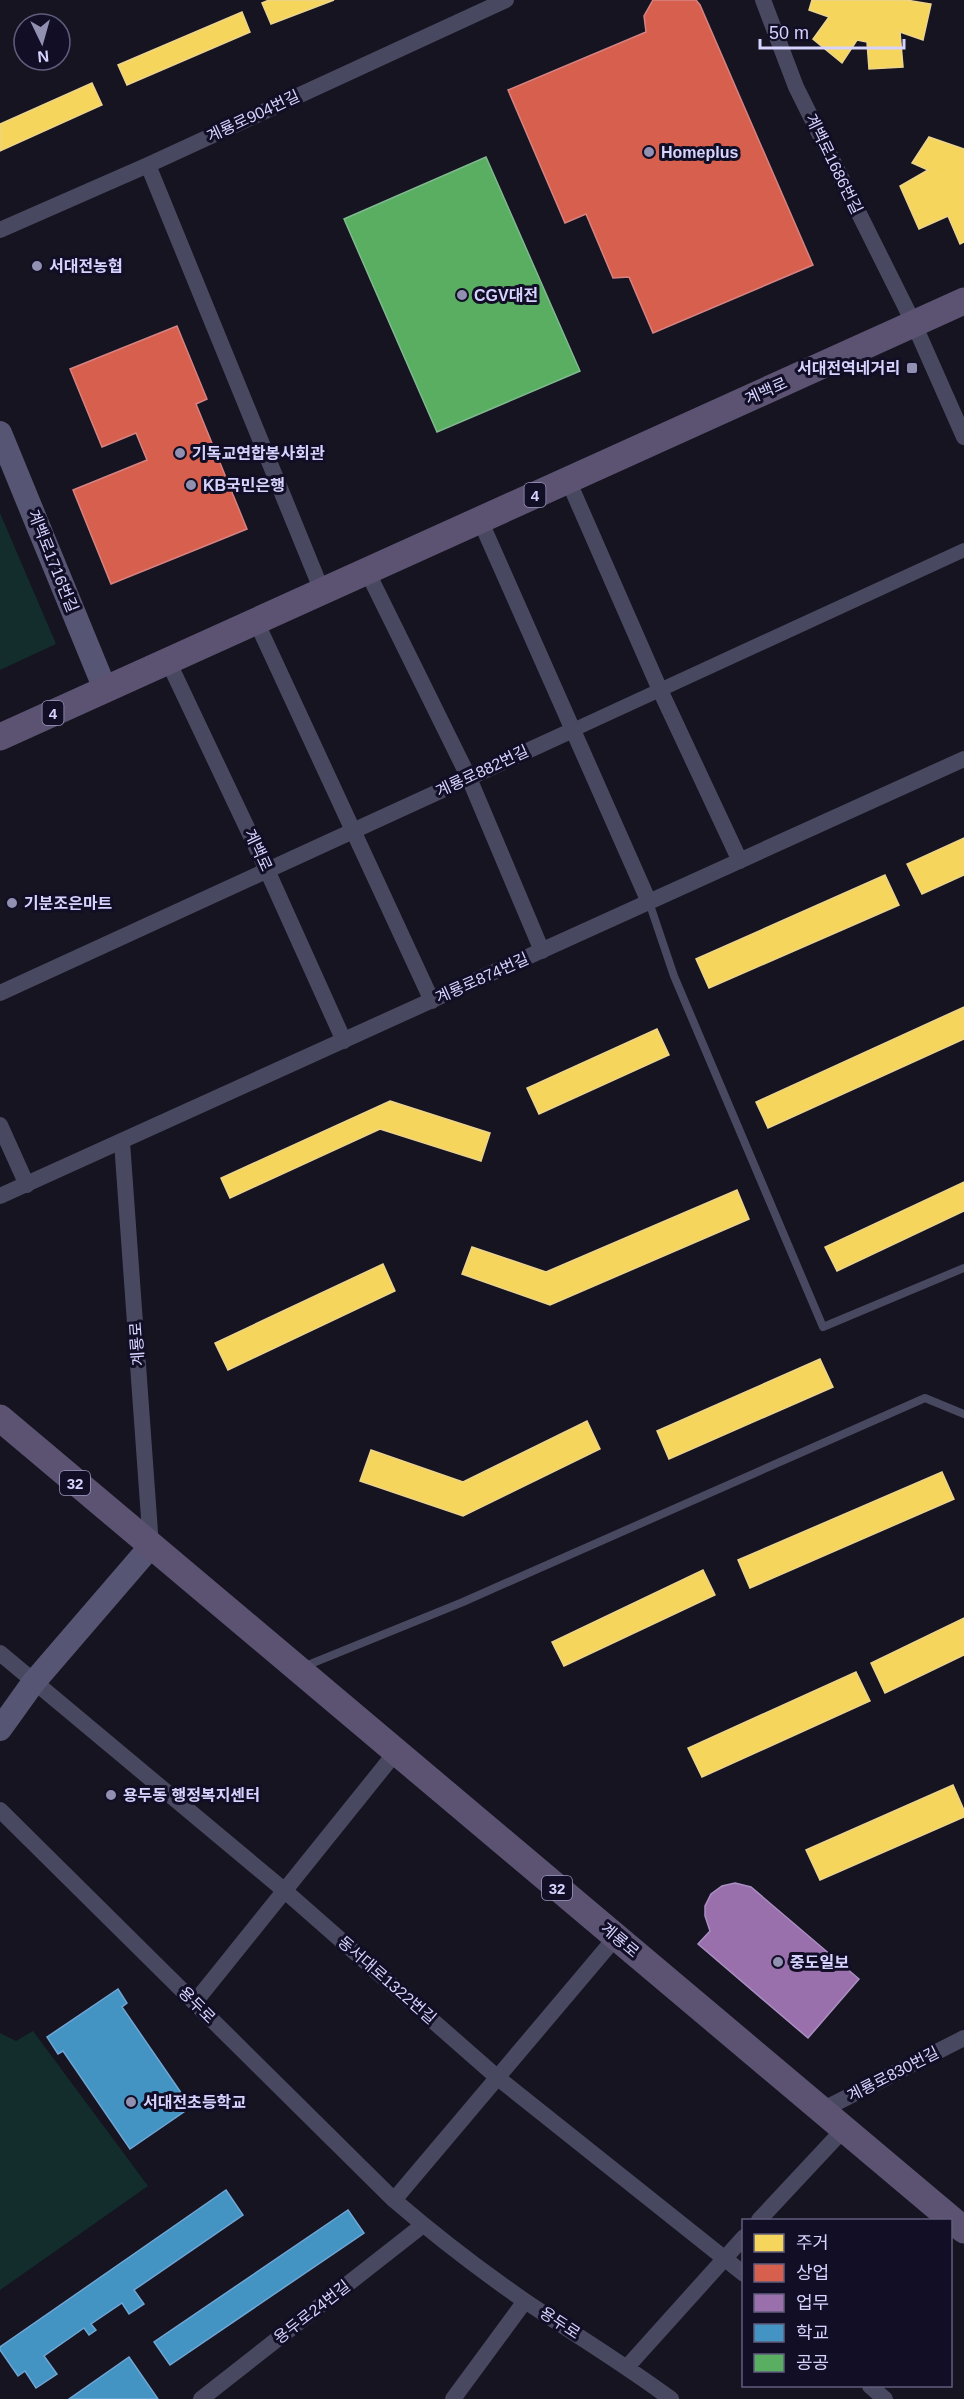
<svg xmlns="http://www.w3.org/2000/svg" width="964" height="2399" font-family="Helvetica,'Noto Sans KR',sans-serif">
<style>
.green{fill:#122d2c}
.homes{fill:#f6d55c;stroke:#ecd48d;stroke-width:1.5}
.shops{fill:#d6604d;stroke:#d68282;stroke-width:1.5}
.offices{fill:#9970ab;stroke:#ab8ec4;stroke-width:1.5}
.schools{fill:#4393c3;stroke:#6fa6d5;stroke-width:1.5}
.public{fill:#5aae61;stroke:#7fb990;stroke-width:1.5}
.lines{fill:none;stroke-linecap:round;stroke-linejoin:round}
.service{stroke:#484861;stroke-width:8}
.pedestrian{stroke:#484861;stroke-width:14}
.minor{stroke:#484861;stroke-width:16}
.secondary{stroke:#565574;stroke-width:24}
.primary{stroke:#5c5372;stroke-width:27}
.poi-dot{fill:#9290b1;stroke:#110e26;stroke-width:2}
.labels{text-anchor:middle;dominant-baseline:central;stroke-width:6;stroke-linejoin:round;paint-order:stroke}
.shield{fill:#110e26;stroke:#9b98be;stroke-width:1.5}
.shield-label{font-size:15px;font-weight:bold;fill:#d6d3ff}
.street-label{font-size:16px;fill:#d6d3ff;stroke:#110e26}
.poi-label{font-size:16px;font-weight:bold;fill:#d6d3ff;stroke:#110e26;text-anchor:start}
</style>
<rect width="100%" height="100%" fill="#151420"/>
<path class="green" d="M0,513l56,131 -56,26z
M33,2031l115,155 -148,104v-257l16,8z"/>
<path class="homes" d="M269,0h65l-63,24 -9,-21z
M812,0h94l25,4 -8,36 -23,-8 3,35 -34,2 -2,-27 -10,-2 -15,23 -29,-24 16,-22 -20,-7z
M242,12l8,20 -123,53 -9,-20z
M92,83l10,22 -102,46v-27z
M929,137l35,12v93l-4,2 -12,-28 -29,13 -19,-43 28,-16 -16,-7z
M964,838v37l-42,19 -15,-30z
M885,875l14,30 -190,83 -13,-29z
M964,1007v32l-196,89 -12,-26z
M657,1029l12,26 -130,59 -12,-26z
M390,1101l100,32 -9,28 -101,-32 -150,69 -9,-20z
M964,1182v29l-127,60 -12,-24z
M737,1190l12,29 -199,86 -88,-31 10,-27 74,25z
M383,1264l12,27 -167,79 -13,-27z
M820,1359l13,28 -164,72 -12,-28z
M587,1421l13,28 -137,67 -103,-35 11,-31 92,32z
M942,1472l12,27 -204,89 -12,-28z
M703,1570l12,25 -151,71 -12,-24z
M964,1618v37l-79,38 -14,-30z
M856,1672l14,29 -168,76 -14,-29z
M953,1785l11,25v7l-144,63 -14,-30z"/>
<path class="shops" d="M653,0h43l4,5 113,260 -160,68 -24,-56 -16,1 -27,-64 -21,9 -57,-133 138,-58 -2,-16z
M177,326l30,73 -11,5 51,125 -136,55 -38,-94 74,-30 -11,-27 -34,14 -32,-78z"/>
<path class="offices" d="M735,1883l16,4 108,92 -51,59 -110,-94 12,-13 -5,-15v-10l6,-12 11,-8z"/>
<path class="schools" d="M118,1989l9,14 -5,4 69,100 -61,42 -67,-98 -5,3 -11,-17z
M226,2190l17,25 -109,75 10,14 -15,10 -7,-11 -31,21 5,6 -7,5 -5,-7 -40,28 13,18 -21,14 -11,-17 -7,5 -18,-26v-3z
M348,2210l16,23 -194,132 -16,-23z
M129,2357l29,42h-89z"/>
<path class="public" d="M486,157l94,214 -143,61 -93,-213z"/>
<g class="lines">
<path class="service" d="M649,902l25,74 149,351 141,-59
M303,1667l160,-65 462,-204 39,16"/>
<path class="pedestrian" d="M573,730l391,-180"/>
<path class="minor" d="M763,0l33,87 118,237 50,113
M148,165l174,426
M0,230l148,-65 358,-165
M568,480l92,210 80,171
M480,520l169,382
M367,571l102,207 73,173
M256,621l176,380
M168,661l99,209 77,171
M0,993l573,-263
M0,1125l27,60
M122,1142l29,404
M0,1196l964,-437
M0,1653l285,238 213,187 246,196
M0,1810l394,390c42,36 86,70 131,101 49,33 99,63 146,98
M195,2002l201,-250
M822,2110l142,-72
M394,2200l222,-263
M759,2220l85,-91
M627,2367l117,-130
M870,2386l15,13
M201,2399l222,-174
M453,2399l72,-98"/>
<path class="secondary" d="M0,433l105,256
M0,1729l33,-46 118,-137"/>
<path class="primary" d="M0,737l964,-436
M0,1418l964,812"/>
</g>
<g class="poi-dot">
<circle cx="649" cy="152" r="6"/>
<circle cx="37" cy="266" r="6"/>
<circle cx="462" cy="295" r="6"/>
<rect x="906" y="362" width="12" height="12" rx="3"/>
<circle cx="180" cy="453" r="6"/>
<circle cx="191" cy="485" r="6"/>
<circle cx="12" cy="903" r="6"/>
<circle cx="111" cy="1795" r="6"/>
<circle cx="778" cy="1962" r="6"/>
<circle cx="131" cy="2102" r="6"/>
</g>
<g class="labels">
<g class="shield">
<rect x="524.5" y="483" width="21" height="24" rx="4.5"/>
<rect x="42.5" y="701" width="21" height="24" rx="4.5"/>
<rect x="60" y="1471" width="30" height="24" rx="4.5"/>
<rect x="542" y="1876" width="30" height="24" rx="4.5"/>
</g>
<g class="shield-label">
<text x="535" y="495">4</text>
<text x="53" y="713">4</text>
<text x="75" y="1483">32</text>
<text x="557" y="1888">32</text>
</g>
<g class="street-label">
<text transform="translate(253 116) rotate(-25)">계룡로904번길</text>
<text transform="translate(834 164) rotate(64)">계백로1686번길</text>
<text transform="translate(766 391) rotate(-24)">계백로</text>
<text transform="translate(53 561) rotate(68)">계백로1716번길</text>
<text transform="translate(482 771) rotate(-25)">계룡로882번길</text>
<text transform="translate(258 850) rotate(65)">계백로</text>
<text transform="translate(482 978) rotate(-24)">계룡로874번길</text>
<text transform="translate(137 1344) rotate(-94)">계룡로</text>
<text transform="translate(620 1940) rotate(40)">계룡로</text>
<text transform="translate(387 1980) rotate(41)">동서대로1322번길</text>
<text transform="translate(197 2005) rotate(45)">용두로</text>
<text transform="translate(893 2074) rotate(-27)">계룡로830번길</text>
<text transform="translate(312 2312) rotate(-38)">용두로24번길</text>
<text transform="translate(560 2323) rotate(33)">용두로</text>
</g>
<g class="poi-label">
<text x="661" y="152">Homeplus</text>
<text x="49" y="266">서대전농협</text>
<text x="474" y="295">CGV대전</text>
<text x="900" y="368" text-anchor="end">서대전역네거리</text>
<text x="192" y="453">기독교연합봉사회관</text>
<text x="203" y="485">KB국민은행</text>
<text x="24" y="903">기분조은마트</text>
<text x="123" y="1795">용두동 행정복지센터</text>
<text x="790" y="1962">중도일보</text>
<text x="143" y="2102">서대전초등학교</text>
</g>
</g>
<rect x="742" y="2219" width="210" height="168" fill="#110e26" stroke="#605d7d" stroke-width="1.5"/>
<rect x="754" y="2234" width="30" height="18" fill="#f6d55c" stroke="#605d7d" stroke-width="1.5"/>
<text x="796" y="2249" font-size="18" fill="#d6d3ff">주거</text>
<rect x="754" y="2264" width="30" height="18" fill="#d6604d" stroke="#605d7d" stroke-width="1.5"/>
<text x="796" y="2279" font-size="18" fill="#d6d3ff">상업</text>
<rect x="754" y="2294" width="30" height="18" fill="#9970ab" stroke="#605d7d" stroke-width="1.5"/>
<text x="796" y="2309" font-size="18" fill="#d6d3ff">업무</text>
<rect x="754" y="2324" width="30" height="18" fill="#4393c3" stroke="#605d7d" stroke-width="1.5"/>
<text x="796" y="2339" font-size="18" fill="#d6d3ff">학교</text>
<rect x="754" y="2354" width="30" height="18" fill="#5aae61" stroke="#605d7d" stroke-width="1.5"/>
<text x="796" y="2369" font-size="18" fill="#d6d3ff">공공</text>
<g transform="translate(42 42) rotate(175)"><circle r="28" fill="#110e26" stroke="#605d7d" stroke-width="1.5"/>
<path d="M0-4.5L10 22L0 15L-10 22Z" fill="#9290b1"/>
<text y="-9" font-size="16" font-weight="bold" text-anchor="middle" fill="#d6d3ff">N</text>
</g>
<path d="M760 39v9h144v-9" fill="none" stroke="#d6d3ff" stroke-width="3"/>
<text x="769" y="39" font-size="18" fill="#d6d3ff" stroke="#110e26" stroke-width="4.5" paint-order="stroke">50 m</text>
</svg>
